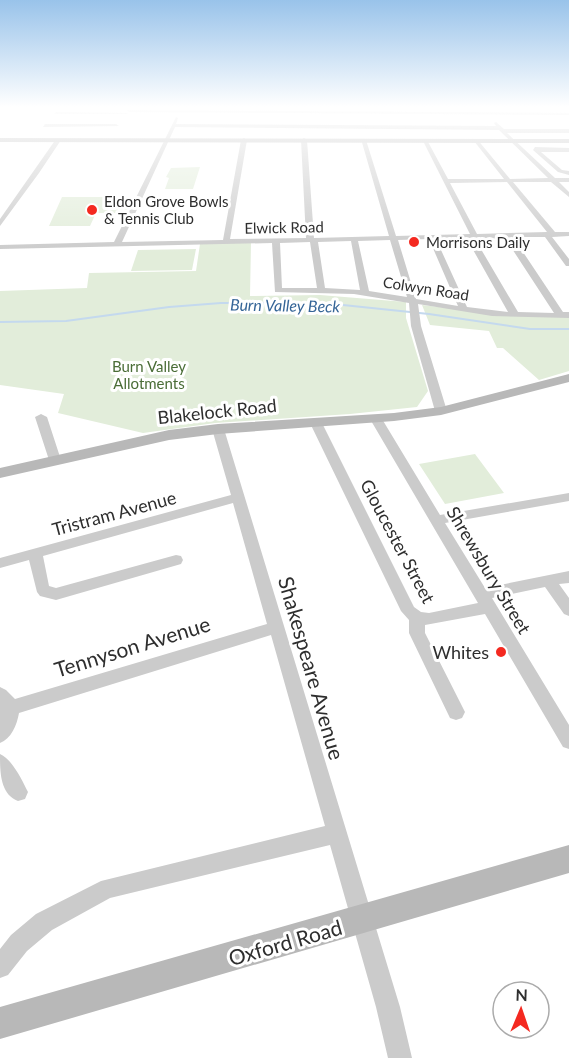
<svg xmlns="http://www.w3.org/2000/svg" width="569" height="1058" font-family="Lato,sans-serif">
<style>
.green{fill:#e2edda}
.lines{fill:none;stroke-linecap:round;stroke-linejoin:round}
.stream{stroke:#c4d9ee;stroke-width:2}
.street{fill:#cbcbcb;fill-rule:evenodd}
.secondary{fill:#b8b8b8;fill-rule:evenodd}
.poi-dot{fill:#f42920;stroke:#fff;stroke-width:2}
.labels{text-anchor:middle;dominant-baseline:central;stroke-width:6;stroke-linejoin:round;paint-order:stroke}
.far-poi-label{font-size:15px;fill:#2e2e2e;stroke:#fff;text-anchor:start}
.far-street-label{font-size:15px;fill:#2e2e2e;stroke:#fff}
.far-park-label{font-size:15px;fill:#4a6d37;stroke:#fff}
.far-water-label{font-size:16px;font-style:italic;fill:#356597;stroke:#fff}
.street-label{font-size:18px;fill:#2e2e2e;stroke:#fff}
.poi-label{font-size:18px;fill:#2e2e2e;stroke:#fff;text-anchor:end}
.near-street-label{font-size:21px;fill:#2e2e2e;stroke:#fff}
</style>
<rect width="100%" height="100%" fill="#fff"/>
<path class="green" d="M200,167l-7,22h-28l4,-11 -3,-1 5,-9z
M62,197h72l-8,16h-30l-6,13h-41z
M251,242l-1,54 70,-1 86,7v16l22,73 -11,16 -67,7 -135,9 -72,10 -85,-20 6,-19 -64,-9v-94l87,-3 2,-15 107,-2 4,-27z
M196,249l-4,21 -61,1 7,-21z
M422,305l92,11h55v55l-30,9 -36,-32h-6l-8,-17 -59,-6z
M475,454l29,39 -59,11 -26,-40z"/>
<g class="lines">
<path class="stream" d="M0,322l66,-1 103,-14 52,-4h103l105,11 101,15h39"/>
<path class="street" d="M127,110l442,3v2l-440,-3z
M56,112l70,1 2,1h-74z
M176,117l2,1 -2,6 320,2 -2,-3 2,-1 8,7h65v4h-62l48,45h14v4h-10l10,10v5l-18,-15h-38l42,50h14v4l-17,1 17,22v7h-3l-21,-29h-32l50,75h6v6l-77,-2 -74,-12 3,22 26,85 -6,3 -6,-3 -24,-85 -2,-23 -55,-9 -79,-2 -3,-49 -272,6v-4l114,-3zM175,127l324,3 49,48 -38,1 -33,-40 -3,2 30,38h-56l-21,-39 -5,-1 48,95 -74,2 -30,-96 -5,-1 28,97 -75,2 -7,-98 -3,-2 -3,2 5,98 -76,1 17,-99 -3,-2 -3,2 -18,100 -101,2zM507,182l40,50 -70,2 -27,-51zM505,238l49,75 -36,-1 -43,-73zM429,239l29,67 -42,-7 -18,-59zM436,239h31l41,73 -41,-5zM390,240l17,57 -38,-6 -11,-50zM351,241l9,49 -35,-2 -7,-46zM310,242l7,46h-35l-2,-45z
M45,124h71l3,2 -76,1z
M56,139l5,1 -22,33 -39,53v-7z
M535,147l34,1v4h-28l21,18 7,1v4l-11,-3 -25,-22z
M41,414l6,3 14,43 -2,3 -4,1 -6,-4 -14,-43z
M376,416l6,3 58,96 129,-22v8l-124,22 40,65 84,-17v12l-10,1 10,14v18l-5,-2 -19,-27 -53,11 77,127v24l-6,-2 -78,-133 -60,11v8l40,79 -3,6 -6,2 -6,-2 -41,-85v-13l-8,-9 -92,-190 6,-3 6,3 93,186 7,5 8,1 49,-10 -108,-184z
M218,426l6,3 176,578 12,51h-24l-12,-51 -46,-162 -220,53 -58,32 -25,21 -19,24 -8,3v-29l11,-14 25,-21 65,-33 224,-55 -54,-191 -252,78c-2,12 -8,26 -19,30v-56l6,3 9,9 252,-75 -34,-121 -190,53 6,30 7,2 120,-33 5,1 2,4 -2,4 -125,36 -16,-4 -3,-4 -8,-32 -29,8v-10l231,-63 -19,-66z
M0,754c12,5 22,26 28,38l-3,7 -7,2c-18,-7 -18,-29 -18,-47z"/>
<path class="secondary" d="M0,138l569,1v4l-569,-1z
M569,374v8l-128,33 -47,6 -176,13 -49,6 -169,38v-10l169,-38 49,-6 176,-11 47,-6z
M569,845v28l-569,166v-32z"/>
</g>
<linearGradient id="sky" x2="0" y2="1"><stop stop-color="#99c3ea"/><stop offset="0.42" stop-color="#fff"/><stop offset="1" stop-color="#fff" stop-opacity="0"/></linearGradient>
<rect width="569" height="254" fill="url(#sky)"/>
<g class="poi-dot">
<circle cx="92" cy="210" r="6"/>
<circle cx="414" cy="242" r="6"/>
<circle cx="501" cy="652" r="6"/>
</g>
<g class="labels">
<g class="far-poi-label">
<text x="104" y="201">Eldon Grove Bowls<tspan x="104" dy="17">&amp; Tennis Club</tspan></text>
<text x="426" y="242">Morrisons Daily</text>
</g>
<g class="far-street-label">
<text transform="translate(284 227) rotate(-1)">Elwick Road</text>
<text transform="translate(426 288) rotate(9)">Colwyn Road</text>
</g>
<g class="far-park-label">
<text x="149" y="366">Burn Valley<tspan x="149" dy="17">Allotments</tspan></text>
</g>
<g class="far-water-label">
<text transform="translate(285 305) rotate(1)">Burn Valley Beck</text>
</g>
<g class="street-label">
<text transform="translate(217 411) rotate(-6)">Blakelock Road</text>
<text transform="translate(114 513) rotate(-15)">Tristram Avenue</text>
<text transform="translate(398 541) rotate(62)">Gloucester Street</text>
<text transform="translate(489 570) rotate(59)">Shrewsbury Street</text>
</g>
<g class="poi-label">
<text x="489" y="652">Whites</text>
</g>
<g class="near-street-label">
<text transform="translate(132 646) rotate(-17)">Tennyson Avenue</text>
<text transform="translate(312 668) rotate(74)">Shakespeare Avenue</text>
<text transform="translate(285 942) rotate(-16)">Oxford Road</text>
</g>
</g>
<g transform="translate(521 1010) rotate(2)"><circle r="28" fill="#ffffff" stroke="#ababab" stroke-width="1.5"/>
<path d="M0-4.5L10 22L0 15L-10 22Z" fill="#f42920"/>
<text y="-9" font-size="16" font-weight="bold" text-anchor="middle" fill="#2e2e2e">N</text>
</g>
</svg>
